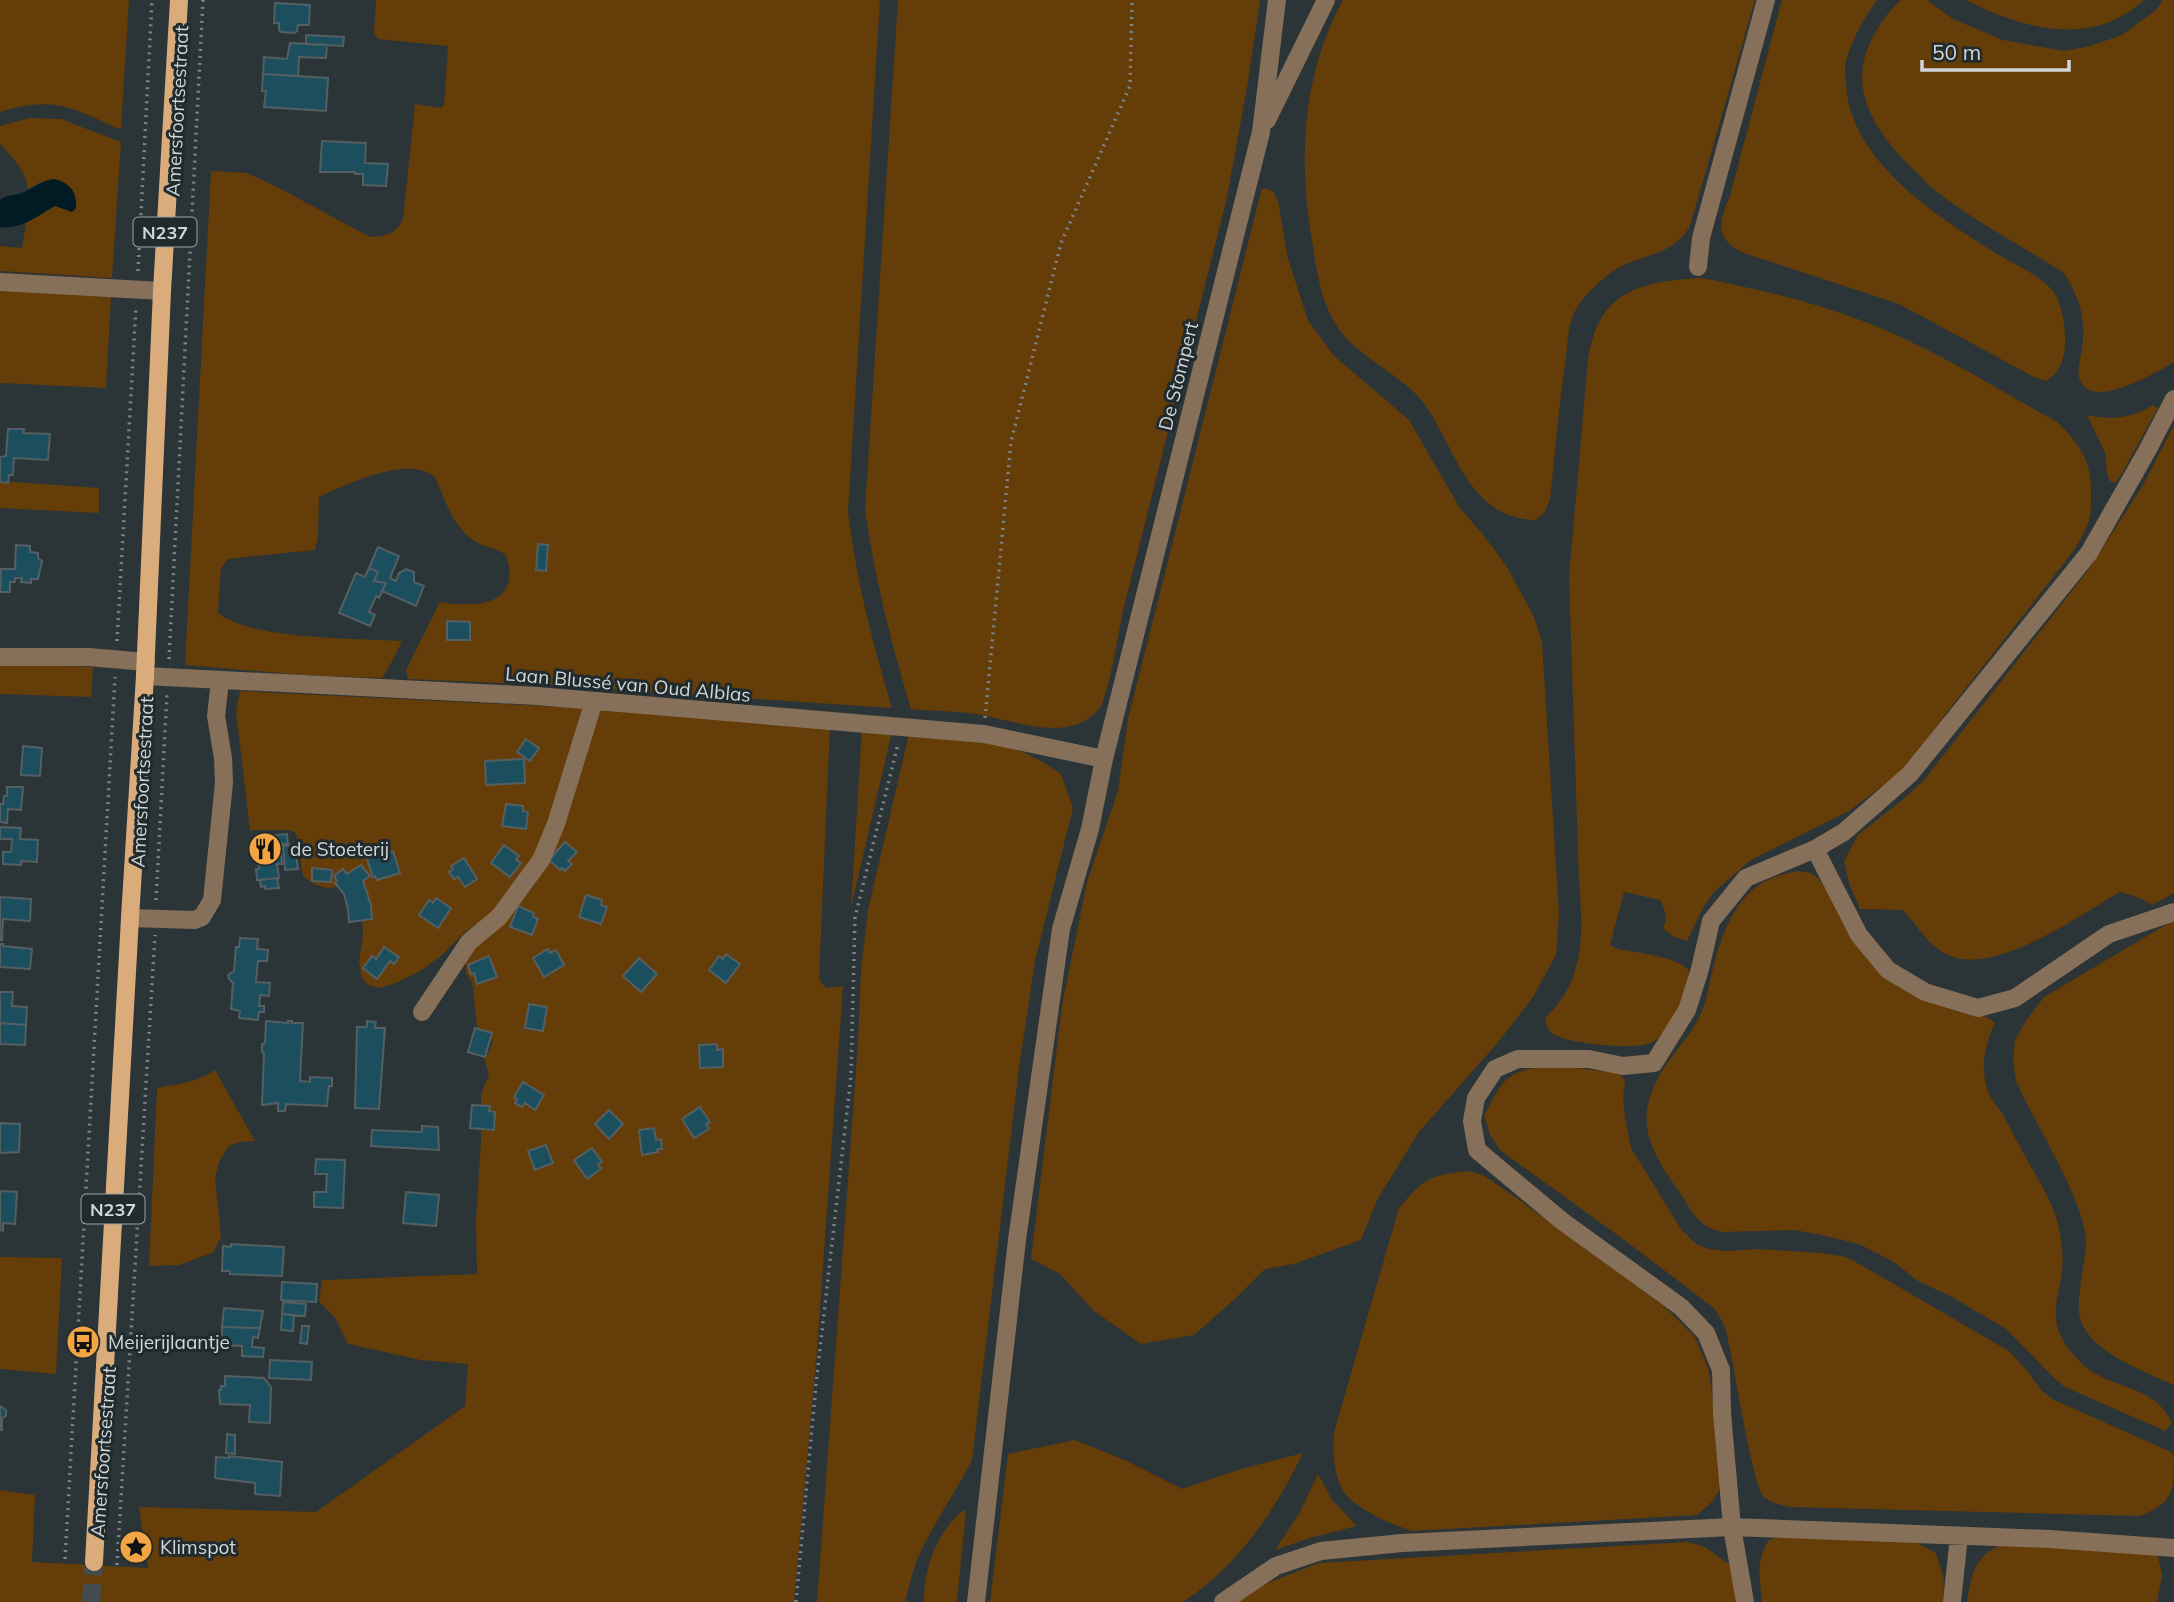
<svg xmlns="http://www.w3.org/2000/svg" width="2174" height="1602" font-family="Mulish,sans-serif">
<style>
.green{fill:#643d09}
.water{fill:#001b23}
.building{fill:#1b4f5d;stroke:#555f63;stroke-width:2}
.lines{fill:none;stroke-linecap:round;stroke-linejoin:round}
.major-tunnel{stroke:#444c4f;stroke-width:18;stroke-dasharray:18 9;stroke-linecap:butt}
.path{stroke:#7d8487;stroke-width:3.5;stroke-dasharray:2 5;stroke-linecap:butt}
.minor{stroke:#867059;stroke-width:18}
.major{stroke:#daac7b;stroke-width:18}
.labels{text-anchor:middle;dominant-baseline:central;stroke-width:6;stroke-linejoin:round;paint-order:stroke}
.shield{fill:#212a2d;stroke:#9ca2a5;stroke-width:2}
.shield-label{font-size:18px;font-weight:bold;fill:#d1d6d8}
.street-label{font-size:19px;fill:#d1d6d8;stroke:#212a2d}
.poi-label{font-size:19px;fill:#d1d6d8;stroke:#212a2d;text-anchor:start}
</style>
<rect width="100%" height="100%" fill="#2b3437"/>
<path class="green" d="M0,0h129l-8,128h-5c-48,-23 -64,-31 -116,-16z
M376,0h504l-32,512c9,70 24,129 44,196l-346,-23 -138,-6 -2,-9 34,-68c35,6 83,4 66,-47 -11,-8 -20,-7 -30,-13 -24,-16 -30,-40 -41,-65 -28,-23 -88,8 -116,20l-1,39 -3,14 -87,9 -7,9 -3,45c34,27 137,25 184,28l-14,28 -6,9 -78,-3 -119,-10 26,-494 36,2 32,15 91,49c16,-1 26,-3 33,-18l12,-115 25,4 4,-3 4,-59 -70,-7 -4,-6z
M898,0h362l-12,82 -21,115 -105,418c-3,17 -14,84 -23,94 -31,36 -84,11 -123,5 -21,-3 -44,-3 -65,-5 -20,-67 -36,-129 -46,-199z
M1343,0h412l-65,226c-19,33 -53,27 -81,48 -11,9 -26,23 -33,35 -8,14 -8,32 -10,47 -7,48 -11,96 -16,144l-6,13 -8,7c-65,-1 -79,-66 -108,-111 -22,-34 -67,-48 -90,-81 -16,-24 -21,-53 -25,-81 -15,-84 -12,-170 30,-247z
M1782,0h95c-13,18 -28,44 -32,67 0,5 1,11 1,16 3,77 89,132 148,169 17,11 51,25 61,42 8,14 11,37 10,52 -1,15 -6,28 -19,35l-12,-4 -135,-73 -158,-52c-27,-15 -22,-31 -11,-56z
M1901,0h26l26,19 50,21 61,11 26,-5 32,-11 34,-25 7,-10h11v362c-16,10 -87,52 -95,15 -2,-12 4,-26 4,-38 2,-25 -6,-46 -19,-66 -42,-27 -87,-50 -127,-81 -8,-6 -15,-15 -23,-22 -36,-35 -69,-80 -42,-131 8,-15 16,-28 29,-39z
M1966,0h178c-5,5 -11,9 -17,13 -49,32 -113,12 -161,-13z
M29,118l32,1 60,23 -9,136 -112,-7v-25l22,2 4,-25 29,-17 10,3 8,-19c-18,-15 -25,-12 -45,-1 -1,-17 -17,-33 -28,-45v-18z
M1262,188l11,3 5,10 10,58 20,61 25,35 76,65 51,88 25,29 22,30 27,50 8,25 17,271 -3,42 -23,42 -33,43 -81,92 -42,68 -16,40 -67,24 -29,5 -29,29 -42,37 -53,9 -47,-33 -34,-37 -29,-15 31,-253 25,-124 31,-91 10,-72z
M1702,278c55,11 108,23 161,43 68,26 131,66 194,101 26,25 36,43 34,79 0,7 0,15 -3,22 -3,10 -10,20 -16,30l-128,163 -29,42 -13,13 -53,40 -98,49 -37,32 -11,16 -16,33 -14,-5 -10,-7c5,-11 2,-18 -3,-29l-36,-8 -14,53 8,4c18,4 60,7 71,22 -4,22 -16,58 -36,71 -15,9 -88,2 -101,-9 -5,-4 -6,-9 -7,-15 41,-38 38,-86 34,-136l-10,-305 19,-218c3,-15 6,-30 14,-42 20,-34 65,-37 100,-39z
M0,290l111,7 -5,91 -106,-5z
M2153,405l5,3 -37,67 -6,8 -5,-2 -3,-7 -2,-21 -18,-38c25,5 44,4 66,-10z
M2174,425v468l-22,12 -12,-7 -20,-6c-40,23 -126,85 -172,63 -20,-9 -31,-30 -45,-45l-43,-1 -11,-26 -5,-22 14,-26 43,-34 23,-21 165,-211 54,-84z
M0,481l99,7v25l-99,-5z
M0,664l93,3 -2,30 -91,-3z
M240,691l342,17 -11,43 -34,104 -38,52 -36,27 -22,22 -21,15 -24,12 -17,5 -11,-3 -6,-7 -3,-17 4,-25 -1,-24 -14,-30c-18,10 -28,7 -45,-6l-7,-43 -7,-3h-39l-14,-118z
M597,709l233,16 -11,254 7,9 17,-2 -26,364 -23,252h-794v-112l35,5 -3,67 116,6 -9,-61 177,5 149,-106 3,-42 -47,-4 -73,-16 -13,-26 -16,-17 3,-21 155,-6 -1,-53 5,-81v-46l8,-19 -6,-21 5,1 5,-14 -15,-6 -6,-53 -6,-9v-11l5,-11 48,-47 15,-19 13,-24z
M862,728l30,4 -41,175z
M909,734l102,12 32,16 18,12 12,34 -38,153 -16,107 -47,392c-17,34 -40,65 -55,100 -5,13 -8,28 -12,42h-88l41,-558 3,-74 7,-60z
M1797,871l14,2 8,6 17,27 97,97 23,8 31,6 8,6c-11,22 -16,50 -5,73 3,6 8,11 12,17 8,14 15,29 23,43 11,20 24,39 31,61 5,17 8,36 6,53 -2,23 -13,45 0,68 7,13 19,27 32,35 29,16 64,17 78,50l-7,8 -100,-44 -11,-9 -48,-49 -54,-32 -34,-16 -24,-19 -35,-18 -42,-10 -23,-4 -72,2c-26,-6 -30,-22 -44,-42 -35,-49 -45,-79 -8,-131 11,-15 25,-30 32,-48 6,-15 8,-32 12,-47 9,-33 23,-72 58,-86 8,-3 17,-5 25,-7z
M2174,920v465c-29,-13 -85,-33 -94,-67 -3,-11 0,-26 1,-37 2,-18 8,-36 3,-54 -12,-48 -47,-99 -68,-146l-3,-20 2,-21 12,-21 17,-22z
M1558,1066l60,7 7,7 -2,18 2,19 6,31 50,81 15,15 13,5 18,2 31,-2 64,4 24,4 17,9 146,85 20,22 12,17 11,9 119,53 3,4c0,34 0,48 -35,60l-350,-9c-8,-2 -18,-4 -25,-10 -12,-11 -31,-142 -39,-170 -3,-6 -7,-13 -11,-19l-91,-69 -122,-88 -11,-16 -6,-19c22,-43 25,-47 74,-50z
M215,1070l40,71 -15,1 -11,4 -10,16 -4,16 6,58 -7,16 -35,13 -30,1 8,-178c21,-4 41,-6 58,-18z
M1468,1171l15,4 35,24 148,109 29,29 14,34 11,86 -1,33 -6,11 -16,14 -285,16c-23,-8 -65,-24 -73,-49 -6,-16 -6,-33 -5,-50l65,-224c25,-29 30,-33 69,-37z
M0,1257l62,1 -6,116 -56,-5z
M1075,1440l52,21 55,28 59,-20 62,-16c-28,58 -65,113 -120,149h-193l18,-148z
M1318,1474l14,26 25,26 -47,12 -35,12 24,-36z
M966,1510l-9,92h-33c0,-31 9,-59 29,-82 5,-5 6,-8 13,-10z
M1788,1534l113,1 35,18 8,27 -1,22h-181c-2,-24 -7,-40 7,-62z
M2018,1538l139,14 5,23 -5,27h-190c6,-40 12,-50 51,-64z
M1688,1542l17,5 25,18 8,37h-501l25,-17 57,-22z"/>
<path class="water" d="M54,179c15,3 24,14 22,29l-4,4 -17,-6c-18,10 -34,24 -55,21v-27c7,-6 14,-4 22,-7 12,-5 19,-12 32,-14z"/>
<path class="building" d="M275,3l35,2 -1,20h-11l-1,6 -2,2 -14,-1 -2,-2v-7h-5z
M306,35l38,2 -1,9 -37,-2z
M290,43l37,2 -1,13 -27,-1 -1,19 -35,-2 1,-17 23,2z
M263,74l65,4 -2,33 -62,-4 2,-16h-4z
M322,141l44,2 -1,20 23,1 -2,22 -23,-1v-11h-8v-2h-35z
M8,429h16l-1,4 27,1 -2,26 -34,-2 -1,17h-4l-1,8 -8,-1v-25l6,-1z
M538,544l10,1 -2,26 -10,-1z
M16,545l14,1v6l8,1v5l4,3 -4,18h-7v4l-10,-1 1,-4h-7v4h-5v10h-10l1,-23h14z
M378,547l21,9 -9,22 6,3 3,-8 7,-4 8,3v10l10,4 -8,20 -34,-15 4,-8 -12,-2 4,-9 -9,-4z
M369,568l9,4 -4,9 12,2 -7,15 -3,-2 -7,16 6,3 -5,11 -31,-13 17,-40 9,4z
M447,621l23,1v18h-23z
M526,739l13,9 -9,13 -13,-9z
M23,746l19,2 -2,28 -19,-1z
M524,759l1,24 -39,2 -1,-24z
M7,787h16l-2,23 -13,-1 -1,14 -7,-1v-18h3l1,-8h3z
M506,804l17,2v5l5,1 -2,17 -24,-3z
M0,827l21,1 -1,11 18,1 -1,22 -16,-1v4l-18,-1v-12h8l1,-13h-12z
M287,834l1,10h-8l2,20h-5l2,14 -22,2 -1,-11h3l-3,-32z
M565,842l12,10 -9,9 4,3 -7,7 -3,-3 -2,2 -11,-10z
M295,845l3,24 -13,1 -2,-24z
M504,845l15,11 -3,4 5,3 -11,14 -19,-14z
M393,851l7,22 -23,7 -2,-4 -2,1 -6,-18z
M464,858l13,21 -12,8 -7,-10 -4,2 -5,-7 4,-3 -2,-3z
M361,865l9,11 -7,5 8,24 1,14 -23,3 -1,-13 -4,-15 -9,-11 2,-2 -3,-5 9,-7 4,5z
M312,868l20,2 -1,12 -19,-1z
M277,878l2,10 -14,1v-3l-4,1 -1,-7z
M586,895l16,5 -1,5 6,2 -6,17 -22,-7z
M0,897l31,2 -1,22 -27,-2 -1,21h-2z
M436,898l15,10 -13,20 -19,-13 10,-15 4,3z
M518,906l16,7 -1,4 5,2 -6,16 -22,-8z
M240,938l18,1 -1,10 11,1 -1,11h-9l-2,21 14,1 -1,13 -9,-1 -1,11h5v6h-5l-1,8 -19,-2 1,-7 -9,-2 2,-26 -4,-4 -1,-4 6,-4 2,-24h3z
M0,944h3v2l29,3 -2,20 -30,-2z
M384,947l15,10 -5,7 -4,-3 -13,18 -14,-11 9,-12 4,3z
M548,949l2,4 6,-3 8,15 -20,12 -11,-19z
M726,954l14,10 -14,19 -17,-13 10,-14 4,3z
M489,956l8,21 -20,7 -3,-11 -3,1 -3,-9z
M639,958l18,16 -16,18 -18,-16z
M0,992h13l-1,14 15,1 -1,18 -26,-2z
M529,1004l18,3 -4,24 -18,-3z
M266,1021l22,2v-2h4v2h11l-3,58 10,1v-5l22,1v8h-3l-2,20 -41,-2 -1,7h-7v-8l-16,2 2,-52 -2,-1v-8l3,-1z
M367,1021l9,1 -1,6h10l-6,81 -24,-1 2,-81h10z
M0,1023l26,2 -1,20 -25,-1z
M475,1028l17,5 -7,24 -17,-5z
M717,1044v6l6,-1v18l-23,1 -1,-23z
M523,1082l21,13 -9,15 -10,-7 -3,4 -7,-4 2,-4 -3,-2z
M472,1105l18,1 -1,5 6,1 -1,18 -24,-2z
M700,1107l10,15 -4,2 3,5 -15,9 -12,-19z
M609,1110l14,14 -14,15 -14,-15z
M0,1123l20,1 -1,28 -19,1z
M422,1126l16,1 1,23 -68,-4 1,-16 50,2z
M654,1128l2,12 5,-1 1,10h-5l1,3 -16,3 -3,-25z
M546,1145l7,18 -18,7 -7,-19z
M592,1148l10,14 -4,2 3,5 -14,10 -13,-19z
M316,1159l29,1 -2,48 -29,-1v-15h12l1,-18h-12z
M0,1191l17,1 -2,32 -12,-1v8l-3,-1z
M406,1192l33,3 -3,31 -33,-3z
M231,1244l53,3 -2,29 -52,-2v-3h-8l1,-25 8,1z
M282,1282l35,2 -1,18 -35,-2z
M283,1302l23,2 -1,12 -23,-2z
M224,1308l39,3 -3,17 -38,-1z
M282,1314l12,1 -1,16 -12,-1z
M302,1326h7l-2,18 -7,-1z
M222,1327l38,1 -2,10 -5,-1 -1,10 12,1 -1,9 -21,-1v-10l-20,-1z
M270,1360l42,2 -1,18 -42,-2z
M225,1376l39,2 7,9 -1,36 -21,-1 1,-17 -30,-1 -1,-14h2v-4h4z
M0,1406l6,4v6l-4,2v12h-2z
M227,1434l8,1v19l-9,-1z
M229,1456l53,6 -2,34 -25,-2v-11l-40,-5 1,-21 13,1z"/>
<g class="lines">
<path class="major-tunnel" d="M91,1602l3,-40"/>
<path class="path" d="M138,271l14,-271
M117,641l19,-335
M169,659l34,-659
M985,718l26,-276 50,-199 69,-157 2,-86
M156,900l11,-206
M65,1559l50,-882
M117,1565l38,-630
M796,1602l20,-218 35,-308 4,-159 43,-173"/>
<path class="minor" d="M1267,120l59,-120
M1698,267l3,-29 65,-238
M0,282l162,9
M0,657h89l57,5
M145,676l392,20 447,38 120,25
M1815,849l44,86 29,35 37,22 53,16 37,-10 94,-64 65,-22
M130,918l64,2 8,-3 10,-17 12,-117 -1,-25 -7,-42 4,-35
M422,1012l47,-70 30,-25 42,-57 15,-36 38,-123
M976,1602l41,-362 44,-311 29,-100 14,-70 157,-627 16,-132
M1223,1602l53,-36 45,-15 81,-8 330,-16 318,12 124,9
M1745,1602l-13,-75 -10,-114 -1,-43 -15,-37 -25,-26 -119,-86 -85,-71 -5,-29 4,-23 19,-29 23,-10h71l34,7 31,-3 33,-53 13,-41 11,-48 35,-43 69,-29 29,-17 66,-58 179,-221 58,-102 27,-52
M1952,1602l7,-66"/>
<path class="major" d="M94,1562l36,-644 15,-242 17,-385 17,-291"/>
</g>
<defs>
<symbol id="restaurant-disc" viewBox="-11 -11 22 22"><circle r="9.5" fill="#f3a443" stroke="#212a2d"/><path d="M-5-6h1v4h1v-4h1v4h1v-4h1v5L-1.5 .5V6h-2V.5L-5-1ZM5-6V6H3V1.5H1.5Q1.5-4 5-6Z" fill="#111"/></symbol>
<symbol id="bus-disc" viewBox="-11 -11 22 22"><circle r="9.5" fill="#f3a443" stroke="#212a2d"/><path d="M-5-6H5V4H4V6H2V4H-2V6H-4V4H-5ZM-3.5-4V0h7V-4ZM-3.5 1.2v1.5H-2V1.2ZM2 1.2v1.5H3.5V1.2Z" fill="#111"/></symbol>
<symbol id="sight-disc" viewBox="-11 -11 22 22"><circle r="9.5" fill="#f3a443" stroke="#212a2d"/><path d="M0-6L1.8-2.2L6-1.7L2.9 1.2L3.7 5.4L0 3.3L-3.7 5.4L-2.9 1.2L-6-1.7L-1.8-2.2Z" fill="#111"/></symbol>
</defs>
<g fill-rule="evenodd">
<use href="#restaurant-disc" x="246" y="830" width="38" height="38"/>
<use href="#bus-disc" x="64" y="1323" width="38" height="38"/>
<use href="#sight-disc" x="117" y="1528" width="38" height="38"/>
</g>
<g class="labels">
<g class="shield">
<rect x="133.5" y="217.5" width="63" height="29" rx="5"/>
<rect x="81.5" y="1194.5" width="63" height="29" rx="5"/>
</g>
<g class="shield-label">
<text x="165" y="232">N237</text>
<text x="113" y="1209">N237</text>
</g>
<g class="street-label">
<text transform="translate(177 111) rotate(-87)">Amersfoortsestraat</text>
<text transform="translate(1178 376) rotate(-76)">De Stompert</text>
<text transform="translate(628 684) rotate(5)">Laan Blussé van Oud Alblas</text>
<text transform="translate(142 782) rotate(-87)">Amersfoortsestraat</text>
<text transform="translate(103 1452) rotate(-86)">Amersfoortsestraat</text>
</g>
<g class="poi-label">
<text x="290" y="849">de Stoeterij</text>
<text x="108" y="1342">Meijerijlaantje</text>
<text x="160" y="1547">Klimspot</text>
</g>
</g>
<path d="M1922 60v10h147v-10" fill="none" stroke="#d1d6d8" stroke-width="3.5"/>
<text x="1932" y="60" font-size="21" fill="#d1d6d8" stroke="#212a2d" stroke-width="5" paint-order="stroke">50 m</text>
</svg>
